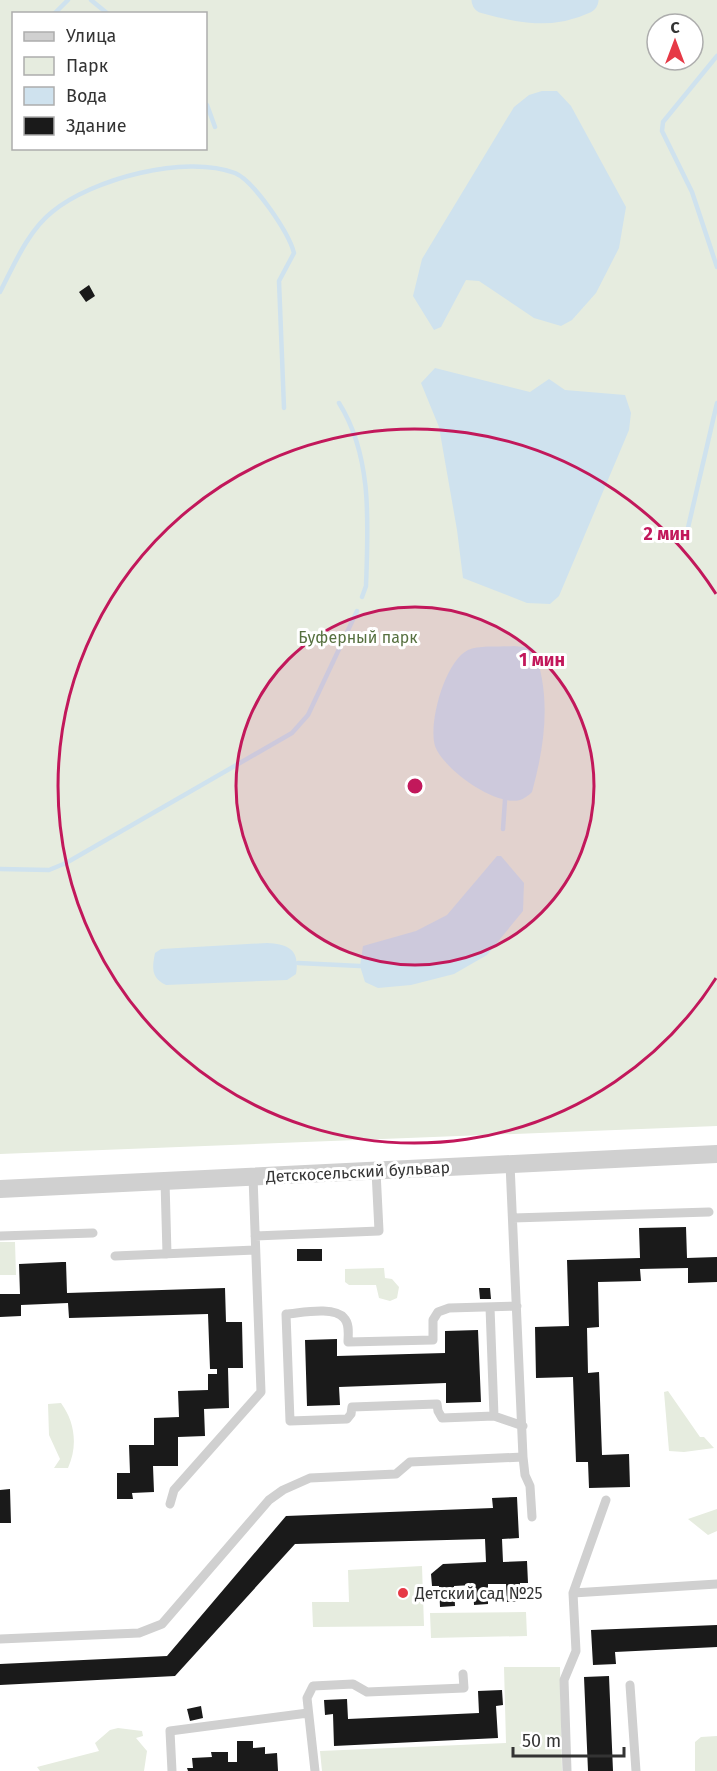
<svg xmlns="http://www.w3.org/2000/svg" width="717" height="1771" font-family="'Fira Sans',sans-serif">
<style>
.green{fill:#e6ecdf;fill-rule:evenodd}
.water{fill:#cfe2ee}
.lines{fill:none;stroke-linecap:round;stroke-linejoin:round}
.stream{stroke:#cfe2ee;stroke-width:4.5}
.river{stroke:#cfe2ee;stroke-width:27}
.building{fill:#1a1a1a}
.service{stroke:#d0d0d0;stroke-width:9}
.minor{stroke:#d0d0d0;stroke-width:18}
.ring{fill:none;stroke:#c2185b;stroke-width:3}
.poi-dot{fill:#e63946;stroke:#fff;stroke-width:2}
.labels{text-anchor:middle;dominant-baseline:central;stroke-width:6;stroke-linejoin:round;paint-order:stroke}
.park-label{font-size:16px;fill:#56703f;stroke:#fff}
.street-label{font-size:16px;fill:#333;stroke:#fff}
.poi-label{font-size:16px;fill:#333;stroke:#fff;text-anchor:start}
.centre{fill:#c2185b;stroke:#fff;stroke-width:3}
.ring-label{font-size:18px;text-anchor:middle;font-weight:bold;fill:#c2185b;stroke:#fff;stroke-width:6;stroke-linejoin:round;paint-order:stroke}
</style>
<rect width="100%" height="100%" fill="#fff"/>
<path class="green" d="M0,0h717v1126l-717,28zM14,14h192v134h-192zM657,24h36v36h-36z
M0,1242h15l1,33h-16z
M384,1268l1,10 7,1 7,8 -2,11 -7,3 -11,-3 -3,-13h-27l-4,-3v-13z
M668,1391l32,46h4l10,11 -30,4 -15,-1 -5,-59z
M61,1403c14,19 17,43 7,65h-14l6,-9 -11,-24 -1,-31z
M717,1509v22l-9,4 -20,-16z
M422,1566l2,60 -111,1 -1,-25h37l-1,-32z
M526,1612l1,24 -96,2 -1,-25z
M504,1667h56l2,104h-240l-2,-20 186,-8z
M118,1728l24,3 1,5 -7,2 11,13 -3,20h-104l-3,-4 62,-16 -4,-8 15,-13z
M717,1736v35h-22v-29l6,-5z"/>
<path class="water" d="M542,91h15l14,15 55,101 -7,41 -23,45 -24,27 -11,6 -27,-8 -55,-37 -13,-1 -25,47 -7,3 -21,-34 9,-37 92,-152 15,-12z
M435,368l95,24 19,-13 16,11 60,5 6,18 -2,17 -70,166 -9,8 -23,-1 -64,-25 -6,-48 -18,-103 -18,-44z
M514,646l19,2c19,46 12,97 -1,144 -3,3 -8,7 -12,8 -24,7 -77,-31 -85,-54 -7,-23 10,-85 33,-96 11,-5 33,-3 46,-4z
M497,856h4l23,27 -1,28 -36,44 -33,19 -43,11 -33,3 -13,-6 -5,-16 3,-20 53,-15 31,-16z
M267,943c22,1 33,7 29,31l-9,6 -121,5c-15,-7 -14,-17 -11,-32l6,-4z"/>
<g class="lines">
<path class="stream" d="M91,0l17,14
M54,14l14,-14
M717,56l-54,66 -1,9 30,61 25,75
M207,105l8,22
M0,292c14,-27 28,-61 52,-80 40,-33 133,-58 183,-39 19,8 54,60 59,80l-15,28 5,127
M339,403c34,54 29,122 27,183l-4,11
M687,532l30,-129
M503,829l2,-29
M0,869l49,1 17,-7 226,-130 16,-18 49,-104
M298,963l62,3"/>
<path class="river" d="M485,0c36,10 66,16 100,0"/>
</g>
<path class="building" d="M89,285l6,11 -9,6 -7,-10z
M686,1227l1,31 30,-1v25l-29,1v-15l-48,1 1,12 -43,1 1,45 -12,1 1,45 11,-1 3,83 27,-1 1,33 -41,1 -1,-26h-12l-3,-85 -37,1 -1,-51 34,-1 -2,-66 73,-2 -1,-30z
M297,1249h25v12h-25z
M62,1262h4l1,31 158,-5 1,34h16l1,46h-15l1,40 -25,1 1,27 -27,1v29h-25l1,26 -22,1 1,6h-16v-26h13l-1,-28h25v-27l25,-1 -1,-26 30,-1v-16h9v-5h-7l-2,-55 -139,4 -1,-15 -47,2v11l-21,1v-23h20l-1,-30z
M479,1288h11l1,11h-11z
M478,1330l3,72 -35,1v-20l-107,4 1,18 -33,1 -2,-66 32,-1v17l108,-3v-22z
M10,1489l1,34h-11v-33z
M517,1497l2,41 -17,1 1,23 24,-1 1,22h-8v19h-13l-1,-18h-18v20l-14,1 -1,-20 -19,1 1,20 -15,1 -1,-21h-7l-1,-12 12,-10 43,-2 -1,-23 -190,5 -120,132 -175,9v-21l167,-8 119,-140 207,-8 -1,-10z
M717,1625v22l-102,5 1,12 -23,1 -2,-35z
M609,1676l4,95h-25l-4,-94z
M502,1690l1,15 -7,1 2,32 -164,8 -1,-32 -8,1 -1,-15 23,-1 1,20 131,-6 -1,-22z
M201,1706l2,12 -13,3 -3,-12z
M237,1741h16v7l12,-1v7l12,-1 1,18h-90l-1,-3h6l-1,-10 20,-1 -1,-5h17v10h9z"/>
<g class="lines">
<path class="service" d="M510,1164l13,293 2,18 5,11 2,31
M165,1181l2,73
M513,1218l196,-6
M0,1236l93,-3
M255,1236l124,-5 -3,-60
M115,1256l140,-6
M517,1306l-68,2 -11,4 -5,8v20l-85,2c0,-7 2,-18 -4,-24 -10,-12 -43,-5 -58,-4l4,107 57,-2 4,-5 1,-7 85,-3 1,7 4,7 52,-2 29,10
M490,1307l4,109
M170,1504l4,-14 87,-98 -8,-215
M573,1593l33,-93
M0,1639l139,-6 23,-9 107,-124 14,-10 27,-12 86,-4 14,-12 113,-5
M630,1685l6,86
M172,1771l-2,-40 138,-18
M315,1771l-8,-73 6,-12 40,-2 14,8 97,-4 -1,-14
M567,1771l-3,-91 12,-29 -3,-58 144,-9"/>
<path class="minor" d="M0,1189l717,-35"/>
</g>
<circle cx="415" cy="786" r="179" fill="#c2185b" fill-opacity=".12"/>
<g class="ring">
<circle cx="415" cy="786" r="179"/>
<path d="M716 978A357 357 0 1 1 716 594"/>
</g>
<circle class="poi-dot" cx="403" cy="1593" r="6"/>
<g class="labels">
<g class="park-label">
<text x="358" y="637">Буферный парк</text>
</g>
<g class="street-label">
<text transform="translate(358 1172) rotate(-3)">Детскосельский бульвар</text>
</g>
<g class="poi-label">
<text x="415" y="1593">Детский сад №25</text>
</g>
</g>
<circle cx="415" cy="786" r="9" class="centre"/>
<g class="ring-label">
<text x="667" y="540">2 мин</text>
<text x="542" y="666">1 мин</text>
</g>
<rect x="12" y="12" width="195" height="138" fill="#ffffff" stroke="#adadad" stroke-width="1.5"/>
<rect x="24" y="32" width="30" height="9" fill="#d0d0d0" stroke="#adadad" stroke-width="1.5"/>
<text x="66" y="42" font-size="18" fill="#333333">Улица</text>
<rect x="24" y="57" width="30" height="18" fill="#e6ecdf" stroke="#adadad" stroke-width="1.5"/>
<text x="66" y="72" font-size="18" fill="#333333">Парк</text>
<rect x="24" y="87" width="30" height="18" fill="#cfe2ee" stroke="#adadad" stroke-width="1.5"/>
<text x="66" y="102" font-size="18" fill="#333333">Вода</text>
<rect x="24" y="117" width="30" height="18" fill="#1a1a1a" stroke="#adadad" stroke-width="1.5"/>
<text x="66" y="132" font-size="18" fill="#333333">Здание</text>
<g transform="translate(675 42)"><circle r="28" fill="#ffffff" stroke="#adadad" stroke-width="1.5"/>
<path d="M0-4.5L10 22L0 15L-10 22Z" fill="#e63946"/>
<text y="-9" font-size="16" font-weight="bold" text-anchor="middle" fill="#333333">С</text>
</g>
<path d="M513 1747v9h111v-9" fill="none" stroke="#333333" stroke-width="3"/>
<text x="522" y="1747" font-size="18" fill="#333333" stroke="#ffffff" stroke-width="4.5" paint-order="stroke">50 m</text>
</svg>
